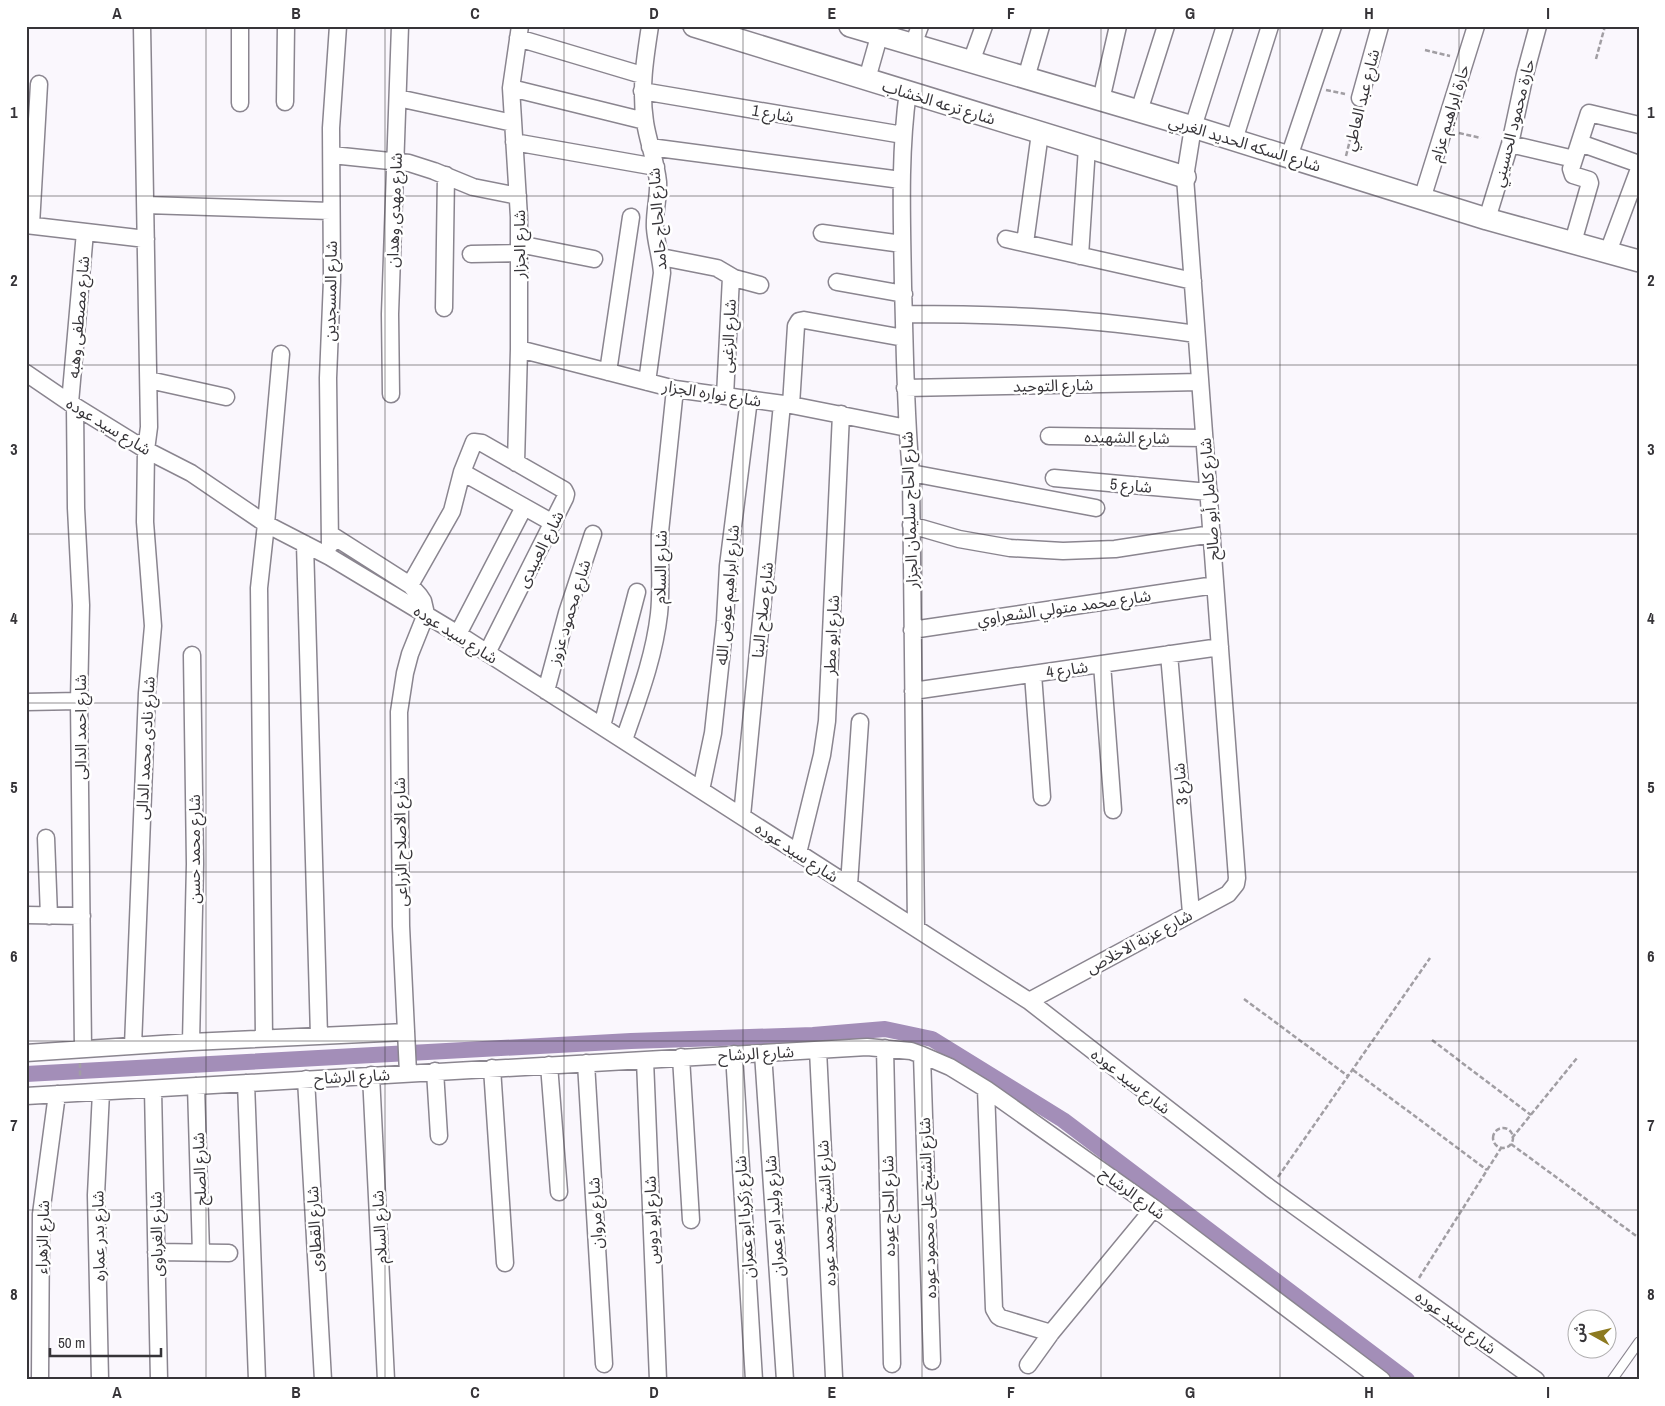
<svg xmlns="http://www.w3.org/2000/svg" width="1665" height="1406" font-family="'Archivo Narrow','Noto Sans Arabic',sans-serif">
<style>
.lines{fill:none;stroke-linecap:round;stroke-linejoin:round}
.canal{stroke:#a38eb8;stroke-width:16}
.service-casing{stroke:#8a858f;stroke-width:11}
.minor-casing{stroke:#8a858f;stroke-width:19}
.tertiary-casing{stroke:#8a858f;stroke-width:24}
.path{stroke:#a19ea3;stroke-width:2.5;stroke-dasharray:5 2.5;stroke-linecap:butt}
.service{stroke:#fff;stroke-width:9}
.minor{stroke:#fff;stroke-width:16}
.tertiary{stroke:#fff;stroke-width:21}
.grid{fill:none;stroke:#363438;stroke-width:1;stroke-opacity:0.55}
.labels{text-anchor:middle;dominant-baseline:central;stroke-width:5;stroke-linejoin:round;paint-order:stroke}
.street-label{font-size:16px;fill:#363438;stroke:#fff}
.neatline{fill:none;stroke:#363438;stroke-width:2}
.grid-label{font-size:16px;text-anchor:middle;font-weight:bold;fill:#363438}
</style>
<rect width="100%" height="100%" fill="#faf7fd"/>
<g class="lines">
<path class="canal" d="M26,1074l605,-33 182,-6 72,-6 47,10 131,81 344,260"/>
<defs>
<path id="service" d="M1612,1380l27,-38"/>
<path id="minor" d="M240,26v77
M518,38l124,37
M913,45l7,-19
M971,62l13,-36
M1026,78l15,-52
M867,79l15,-53
M511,88l134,33
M642,91l261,44
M908,91c-9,65 -6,130 -5,195 2,62 2,124 8,187l5,455
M398,98l115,25
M1360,98l20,-72
M1101,100l17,-74
M285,102l1,-76
M1139,111l27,-85
M1234,140l36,-114
M514,142l142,25
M1580,143l59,21
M1510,144l64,15
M650,147l251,33
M332,155l77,8 25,8 39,16 45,9
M1289,157l44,-131
M1422,199l54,-173
M146,205l184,6
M1487,219l23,-75 15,-70 13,-48
M26,225l120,14
M31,225l8,-141
M822,233l80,11
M1006,239l187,42
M1573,242l17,-59 -1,-3 -16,-5 -2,-6 18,-56 50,12
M1025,243l15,-110
M519,244l75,15
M1608,252l31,-83
M471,254l48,-1
M1080,256l7,-109
M661,257l56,11 17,10 26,7
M837,282l67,12
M444,308l2,-133
M904,314c48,0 96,1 145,4 49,3 98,9 147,16
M519,349l156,40 116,16 116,23
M608,372l23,-155
M26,373l44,30 76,47 45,23 75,51 64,33 128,77 571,367 242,188 265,191
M149,380l77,17
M647,382l15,-109c-1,-15 -6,-30 -7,-45 -1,-16 4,-31 3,-46 -2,-21 -10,-40 -13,-60 -5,-33 0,-64 5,-96
M905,388l295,-6
M391,394l-1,-80 10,-288
M725,396l6,-119
M70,403l15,-171
M791,405l5,-79 3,-5 5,-1 100,18
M75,406l1,102 5,97 -2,96 4,348
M1049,436l155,2
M516,463l3,-114v-132l-8,-129 9,-62
M462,472l91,51
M911,473l185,35
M1054,478l155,14
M911,525l48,14 51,9 53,3 52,-2 97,-15
M330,534l80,51 9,10 4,6 3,13 -16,40 -5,19 -6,39 2,214 7,147
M305,544l14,492
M330,545l-2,-167 4,-98 -1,-152 7,-102
M410,585l42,-74 10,-39 12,-30 8,1 82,47 2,4 -1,4 -78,155
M912,630l303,-45
M458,634l66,-127
M1169,654l22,259
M1102,664l11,146
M1033,674l9,123
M546,691l21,-78 26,-79
M913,691l307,-44
M26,702l53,-1
M602,726l35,-134
M624,740c14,-41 30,-82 35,-126 3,-27 0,-55 1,-82l15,-143
M701,790l12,-57 12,-112 3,-55 21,-167
M742,816l40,-412
M46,838l3,78
M798,853l24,-98 5,-34 14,-307
M849,885l11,-163
M26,915l56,1
M1029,1001l199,-107 8,-10 1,-6 -52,-701 8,-50 32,-101
M264,1038l-5,-450 7,-64 15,-170
M191,1042l4,-178 -3,-209
M133,1046l14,-353 6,-67 -8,-104 1,-72 3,-23 -7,-401
M885,1048l7,316
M818,1050l16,327
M26,1053l165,-11 215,-10
M763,1053l22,327
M734,1054l20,326
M922,1055l10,306
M681,1057l10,163
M645,1060l13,320
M586,1063l18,301
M549,1065l10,127
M492,1068l13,195
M435,1071l4,65
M371,1075l15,305
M306,1079l17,301
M246,1083l11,297
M196,1086l5,167
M153,1089l6,291
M986,1089l8,220 4,7 3,2 50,15
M26,1096l841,-49 44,4 11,4 28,12 36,22 168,119 228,172
M156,1252l73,1
M1028,1365l23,-32 103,-125
M40,1380l1,-166 16,-120
M100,1380l-4,-185 5,-103"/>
<path id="tertiary" d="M694,26l491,151
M850,26l343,101 294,92 152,42"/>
</defs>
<use href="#service" class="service-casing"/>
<use href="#minor" class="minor-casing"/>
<use href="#tertiary" class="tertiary-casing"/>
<path class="path" d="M1425,50l25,6
M1596,59l9,-33
M1326,90l19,4
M1459,133l22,5
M1346,156l11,-44
M1244,999l104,77
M1432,1040l99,75
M80,1063v15
M1353,1070l134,100
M1493 1138a10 10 0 1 1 20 0a10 10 0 1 1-20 0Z
M1512,1138l65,-80
M1511,1144l128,94
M1278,1177l152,-219
M1419,1278l82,-130"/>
<use href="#service" class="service"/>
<use href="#minor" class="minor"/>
<use href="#tertiary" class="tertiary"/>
</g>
<path class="grid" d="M206,26v1354M385,26v1354M564,26v1354M743,26v1354M922,26v1354M1101,26v1354M1280,26v1354M1459,26v1354M26,196h1613M26,365h1613M26,534h1613M26,703h1613M26,872h1613M26,1041h1613M26,1210h1613"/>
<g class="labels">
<g class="street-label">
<text transform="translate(1361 100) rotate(-76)">شارع عبد العاطي</text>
<text transform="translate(939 102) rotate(17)">شارع ترعه الخشاب</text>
<text transform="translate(773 113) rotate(10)">شارع 1</text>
<text transform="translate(1449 113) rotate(-73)">حارة ابراهيم عزام</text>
<text transform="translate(1513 123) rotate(-76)">حارة محمود الحسيني</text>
<text transform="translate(1245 143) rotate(17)">شارع السكه الحديد الغربي</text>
<text transform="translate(394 210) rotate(-88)">شارع مهدى وهدان</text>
<text transform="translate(657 219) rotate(-94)">شارع الحاج حامد</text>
<text transform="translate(519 244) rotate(-90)">شارع الجزار</text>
<text transform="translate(330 291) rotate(-89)">شارع المسجدين</text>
<text transform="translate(78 317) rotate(-85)">شارع مصطفى وهبه</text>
<text transform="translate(728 336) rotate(-87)">شارع الزغبى</text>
<text transform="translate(1053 385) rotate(-1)">شارع التوحيد</text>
<text transform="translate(712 393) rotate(9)">شارع نواره الجزار</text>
<text transform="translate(109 426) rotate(31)">شارع سيد عوده</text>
<text transform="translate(1127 437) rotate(1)">شارع الشهيده</text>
<text transform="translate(1131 485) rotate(5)">شارع 5</text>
<text transform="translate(1209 499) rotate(-94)">شارع كامل أبو صالح</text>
<text transform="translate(909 510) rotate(-92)">شارع الحاج سليمان الجزار</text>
<text transform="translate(540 549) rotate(-63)">شارع العبيدى</text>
<text transform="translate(660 567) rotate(-89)">شارع السلام</text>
<text transform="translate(727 595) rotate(-85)">شارع ابراهيم عوض الله</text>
<text transform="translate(1064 607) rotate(-8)">شارع محمد متولي الشعراوي</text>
<text transform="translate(762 610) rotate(-84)">شارع صلاح البنا</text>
<text transform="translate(569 612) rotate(-73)">شارع محمود عزوز</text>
<text transform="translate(456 634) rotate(32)">شارع سيد عوده</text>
<text transform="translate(831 635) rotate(-87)">شارع ابو مطر</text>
<text transform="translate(1067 669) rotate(-8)">شارع 4</text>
<text transform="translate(80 727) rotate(-90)">شارع احمد الدالى</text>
<text transform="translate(145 748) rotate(-87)">شارع نادى محمد الدالى</text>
<text transform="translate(1180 784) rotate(-95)">شارع 3</text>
<text transform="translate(400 842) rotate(-91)">شارع الاصلاح الزراعى</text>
<text transform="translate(194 849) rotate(-90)">شارع محمد حسن</text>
<text transform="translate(797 852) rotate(33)">شارع سيد عوده</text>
<text transform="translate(1139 941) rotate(-28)">شارع عزبة الاخلاص</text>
<text transform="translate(756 1053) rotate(-3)">شارع الرشاح</text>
<text transform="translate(352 1076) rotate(-3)">شارع الرشاح</text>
<text transform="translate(1131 1081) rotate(38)">شارع سيد عوده</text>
<text transform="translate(199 1169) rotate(-92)">شارع الصلح</text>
<text transform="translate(1133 1193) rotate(36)">شارع الرشاح</text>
<text transform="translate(888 1206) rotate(-91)">شارع الحاج عوده</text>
<text transform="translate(927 1208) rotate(-92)">شارع الشيخ على محمود عوده</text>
<text transform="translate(595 1213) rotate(-93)">شارع مروان</text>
<text transform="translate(826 1213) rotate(-93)">شارع الشيخ محمد عوده</text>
<text transform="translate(774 1216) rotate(-94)">شارع وليد ابو عمران</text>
<text transform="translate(744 1217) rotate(-94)">شارع زكريا ابو عمران</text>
<text transform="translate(651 1220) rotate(-92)">شارع ابو دوس</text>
<text transform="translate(379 1227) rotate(-93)">شارع السلام</text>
<text transform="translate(314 1229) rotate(-93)">شارع القطاوى</text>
<text transform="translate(156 1234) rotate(-91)">شارع الغرباوى</text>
<text transform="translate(98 1236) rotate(-91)">شارع بدر عماره</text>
<text transform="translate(42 1237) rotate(-88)">شارع الزهراء</text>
<text transform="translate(1456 1322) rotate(36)">شارع سيد عوده</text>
</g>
</g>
<rect width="1665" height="1406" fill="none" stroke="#ffffff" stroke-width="55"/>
<g transform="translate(1592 1334) rotate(278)"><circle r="24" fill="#ffffff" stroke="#afaeaf"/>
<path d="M0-4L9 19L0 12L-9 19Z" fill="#8d7a20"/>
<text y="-8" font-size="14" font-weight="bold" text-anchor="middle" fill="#363438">ش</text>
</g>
<path d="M50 1348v8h111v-8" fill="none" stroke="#363438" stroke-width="2.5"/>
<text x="58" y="1348" font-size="15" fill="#363438" stroke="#ffffff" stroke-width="4" paint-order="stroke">50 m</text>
<rect x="28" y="28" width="1610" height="1350" class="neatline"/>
<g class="grid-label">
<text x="117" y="19">A</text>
<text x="296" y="19">B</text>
<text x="475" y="19">C</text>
<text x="654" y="19">D</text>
<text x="832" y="19">E</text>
<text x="1011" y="19">F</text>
<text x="1190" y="19">G</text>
<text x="1369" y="19">H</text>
<text x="1548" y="19">I</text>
<text x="14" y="118">1</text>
<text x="1651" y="118">1</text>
<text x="14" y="286">2</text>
<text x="1651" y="286">2</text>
<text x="14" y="455">3</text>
<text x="1651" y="455">3</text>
<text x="14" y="624">4</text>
<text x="1651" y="624">4</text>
<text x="14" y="793">5</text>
<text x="1651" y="793">5</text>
<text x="14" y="962">6</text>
<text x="1651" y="962">6</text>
<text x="14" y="1131">7</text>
<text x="1651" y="1131">7</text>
<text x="14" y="1300">8</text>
<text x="1651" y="1300">8</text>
<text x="117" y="1398">A</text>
<text x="296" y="1398">B</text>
<text x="475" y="1398">C</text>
<text x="654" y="1398">D</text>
<text x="832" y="1398">E</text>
<text x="1011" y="1398">F</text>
<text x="1190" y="1398">G</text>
<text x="1369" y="1398">H</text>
<text x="1548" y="1398">I</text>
</g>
</svg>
